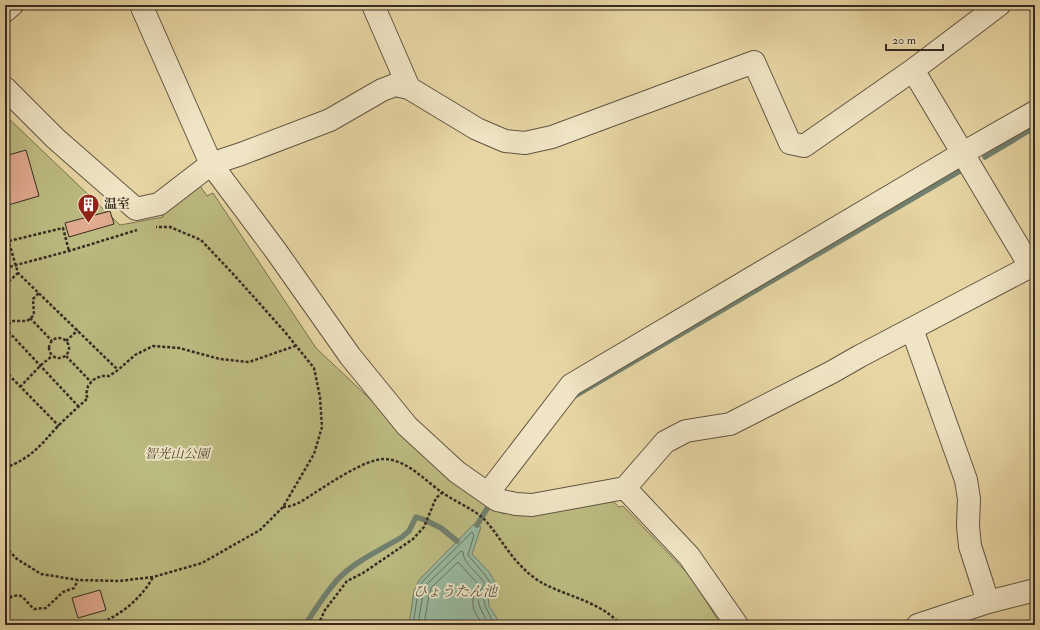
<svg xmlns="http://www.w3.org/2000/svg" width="1040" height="630" font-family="'IM FELL Double Pica','Noto Serif JP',serif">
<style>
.green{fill:#bcbb81;stroke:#797352}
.water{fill:#98b9a0;stroke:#71806e}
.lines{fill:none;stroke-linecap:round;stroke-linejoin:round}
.shore{stroke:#677261;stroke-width:1}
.stream{stroke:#71806e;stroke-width:5.5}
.building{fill:#e1ab8f;stroke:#362b22}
.minor-casing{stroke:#625642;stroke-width:24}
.path{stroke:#362b22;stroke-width:2.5;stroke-dasharray:3 2;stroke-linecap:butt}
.minor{stroke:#efe4c4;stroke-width:22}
.labels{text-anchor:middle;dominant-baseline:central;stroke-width:4;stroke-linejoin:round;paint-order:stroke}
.poi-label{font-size:13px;font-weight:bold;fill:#362b22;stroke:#efe4c4;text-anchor:start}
.park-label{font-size:13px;font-style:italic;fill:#514835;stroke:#efe4c4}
.water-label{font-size:14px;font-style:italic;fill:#4e4e42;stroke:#efe4c4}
</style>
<rect width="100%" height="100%" fill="#e7d5a4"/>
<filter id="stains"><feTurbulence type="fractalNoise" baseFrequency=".005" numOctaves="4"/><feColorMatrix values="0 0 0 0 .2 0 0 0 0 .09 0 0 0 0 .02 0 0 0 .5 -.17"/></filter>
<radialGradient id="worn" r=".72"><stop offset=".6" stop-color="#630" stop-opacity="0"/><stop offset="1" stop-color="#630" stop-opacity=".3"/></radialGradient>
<path class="green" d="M5,115l115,110 43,-8 -1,-11 36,-23 9,13 6,-3 103,155 143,135 44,31 105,-17 11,10 4,-1 68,71 30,48h-716z"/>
<path class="water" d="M474,524l7,3 -9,27 17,18 8,14 -9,9 1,11 9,14 -3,5h-86l5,-34 5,-11z"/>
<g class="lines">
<path class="shore" d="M413,625l5,-33 4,-10 50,-50 2,3 -6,20 17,20 6,9c-2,4 -6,7 -7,11 -2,13 9,19 8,30
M418,625l5,-31 3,-9 35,-34 2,1c0,12 16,21 22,32 -1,2 -4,4 -5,8 -6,14 7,23 7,33
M424,625l5,-30 2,-7 27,-26 19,21c-3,9 -7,21 -1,31 2,4 5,6 5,11"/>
<path class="stream" d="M985,157l50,-30
M573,397l387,-226
M427,521l14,7 16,13
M477,525l14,-23
M305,625c11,-16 21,-34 35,-48 16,-16 42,-28 62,-40l7,-6 7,-14 9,3"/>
</g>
<path class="building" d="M26,150l13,46 -34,10v-50z
M110,211l4,13 -45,13 -4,-14z
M100,590l6,20 -28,8 -6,-20z"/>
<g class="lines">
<defs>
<path id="minor" d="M141,5l70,159 30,-10 89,-34 52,-30 13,-5 14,3 68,41 28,12 20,2 27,-6 202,-75 36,81 14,3 109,-76 86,-65
M373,5l36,83
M5,11l7,-6
M913,70l117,196
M5,88l51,51 80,70 23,-5 52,-40 65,87 74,105 57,70 50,46 40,28 19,4 16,1 93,-17 64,68 48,69
M912,329l54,151 3,19 -1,27 2,20 18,56
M625,488l40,-46 21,-11 44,-7 102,-52 28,-16 175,-92
M488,493l83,-108 392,-232 72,-41
M918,625l70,-23 47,-12"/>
</defs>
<use href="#minor" class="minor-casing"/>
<path class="path" d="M5,229l13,44 100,97
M9,241l54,-13 6,23
M5,268l64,-17 68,-21
M5,285l13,-12
M30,318l22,23
M5,328l74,79
M5,328l7,-7h15l7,-6 -1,-16 6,-6
M49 348a10 10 0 1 1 20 0a10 10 0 1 1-20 0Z
M66,341l12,-11
M66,356l25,26
M5,371l54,55
M20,387l21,-22 11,-9
M5,468c26,-10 35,-22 53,-42 10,-10 20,-19 30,-28l-2,-3 2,-9 5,-6 8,-4h8l9,-6 17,-15 18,-9 26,2 41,11 29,3 46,-16
M283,507c11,0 21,-7 30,-13 17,-11 51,-34 70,-35 24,0 42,22 60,34 11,8 32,17 41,26 14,15 24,35 40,50 6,6 14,12 22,16 22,11 59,19 74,40
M5,547l12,12 24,15 37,6 41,1 34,-4 49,-14 58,-33 23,-23 31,-53 8,-27 -2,-30 -6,-29 -29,-36 -50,-56 -34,-36 -31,-13h-14
M5,600c18,-10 17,-2 29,9l12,-1 17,-16 11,-4 4,-8
M93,625c6,-2 13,-4 18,-7 17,-9 33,-24 42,-41
M318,625l7,-15 22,-29 16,-8 50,-34 11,-12 12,-29 7,-6"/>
<use href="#minor" class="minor"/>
</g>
<defs>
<symbol id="building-pin" viewBox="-11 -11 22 30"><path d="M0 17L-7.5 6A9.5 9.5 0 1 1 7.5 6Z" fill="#8f2418" stroke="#efe4c4"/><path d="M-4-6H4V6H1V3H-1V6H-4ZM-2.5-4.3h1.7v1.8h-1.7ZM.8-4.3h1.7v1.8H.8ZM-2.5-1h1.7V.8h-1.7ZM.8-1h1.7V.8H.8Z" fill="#fff"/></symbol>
</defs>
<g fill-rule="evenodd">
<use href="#building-pin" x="76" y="192" width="25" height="34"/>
</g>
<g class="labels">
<g class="poi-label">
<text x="104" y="204">温室</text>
</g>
<g class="park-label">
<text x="177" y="454">智光山公園</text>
</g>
<g class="water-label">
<text x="455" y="591">ひょうたん池</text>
</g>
</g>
<rect width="1040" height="630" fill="none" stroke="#e7d5a4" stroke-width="20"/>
<rect x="6" y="6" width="1028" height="618" fill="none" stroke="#362b22" stroke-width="2"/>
<rect x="10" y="10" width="1020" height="610" fill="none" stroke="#362b22"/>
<path d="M886 44v6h57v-6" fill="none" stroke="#362b22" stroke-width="2"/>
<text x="892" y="44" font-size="12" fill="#362b22" stroke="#efe4c4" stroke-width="3" paint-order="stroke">20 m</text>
<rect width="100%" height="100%" filter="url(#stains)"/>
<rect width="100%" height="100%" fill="url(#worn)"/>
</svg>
